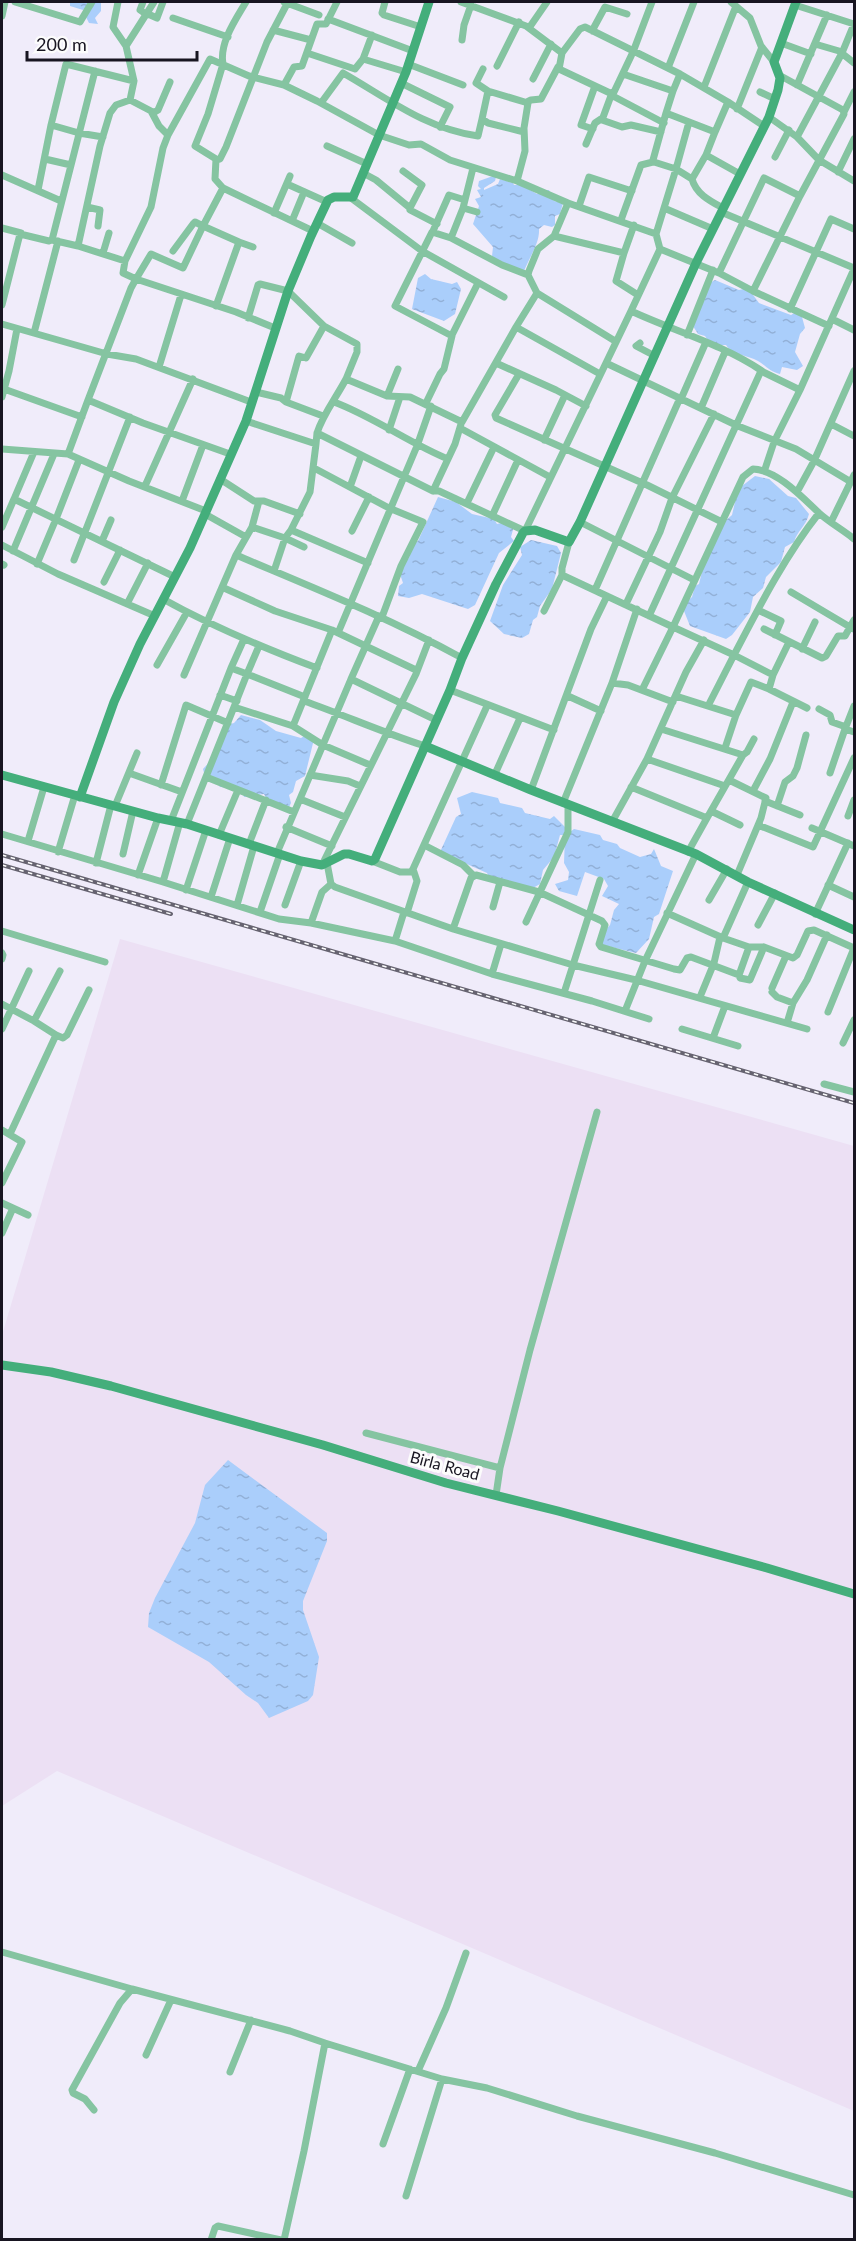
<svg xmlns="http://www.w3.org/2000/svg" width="856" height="2241" font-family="Lato,sans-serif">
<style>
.industrial{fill:#ece0f4}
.water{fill:url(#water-ripples)}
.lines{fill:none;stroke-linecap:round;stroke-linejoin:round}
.street{stroke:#85c4a1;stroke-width:7}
.secondary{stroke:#44ae7b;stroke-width:9}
.rail-casing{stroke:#666370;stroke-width:4}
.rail{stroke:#fcfcfc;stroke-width:1.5;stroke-dasharray:4.5;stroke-linecap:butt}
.labels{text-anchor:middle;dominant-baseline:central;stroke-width:6;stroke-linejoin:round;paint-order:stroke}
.street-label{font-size:16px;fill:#181521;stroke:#fcfcfc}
</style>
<defs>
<pattern id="water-ripples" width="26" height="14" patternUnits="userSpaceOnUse" patternTransform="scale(1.5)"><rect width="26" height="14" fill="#aacefb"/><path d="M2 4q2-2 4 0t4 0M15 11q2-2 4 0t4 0" fill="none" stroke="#92b0d7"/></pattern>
</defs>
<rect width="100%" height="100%" fill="#f0ecfa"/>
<path class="industrial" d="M120,939l734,207v965l-797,-340 -55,35v-471z"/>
<path class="water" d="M70,2h31v9l-6,7 3,6 -9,-1 -3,-6 2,-10 -5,3 -13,-4z
M493,176l3,1 -1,4 -11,7v2l14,-6 2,-5 13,4 1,2h8l15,9 5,-4h7l5,11 9,2 -3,11 -5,2v9l-3,2 -8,-2 -5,4c1,14 -10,29 -15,42l-25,-9 -7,-6 1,-9 -20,-23 6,-18 -4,-7 6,-2 -4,-7 4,-1 -3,-3 1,-5z
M425,274l6,5 21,5 5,-2 4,7 -6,25 -11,7 -32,-12 6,-31z
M715,280l24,10 9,-2 11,15 32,12 5,-3 6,5 3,11 -5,6 -5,18 8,14 -6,4 -15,-3 -2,7c-9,-2 -14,-8 -22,-13 -10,-6 -26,-6 -32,-16h-15l-6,-9 -7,-2 -7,-11 17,-39z
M755,476l14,3 19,17 8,2 13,16c-3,12 -12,17 -15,28l-9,5 -4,15 -15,15 -3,11 -10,9 -3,15 -18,23 -6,4 -36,-13 -8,-20 10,-9 3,-11 4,-2 8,-33 15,-27 10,-9 6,-26z
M438,497l18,5 16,12 22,5 3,5 8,-2 9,4 -3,11 3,4 -15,12 -24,52 -7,4 -46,-15 -13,4 -11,-2 1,-10 4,-3 -4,-12 4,-9 6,-4 4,-15 5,-2z
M531,540l26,6 4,7 -9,36 -12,17 -3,11 -4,3 -4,14 -7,4 -18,-4 -14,-13 13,-36 19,-30 -2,-8z
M241,715l19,5 16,11 25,7 5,-3 8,4 -9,37 -9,5 -3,11 -4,3 2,8 -4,8 -9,-9 -9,1 -5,-9 -20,3 -2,-8 -22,-2 -3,-4 -11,-3 -3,-11 11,-12 12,-32 8,-2z
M472,792l26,6 2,5 22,5 3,5 25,6 4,-3 16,16 4,-3 26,6 3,5 14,4 3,4 20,9 11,-3 3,-5 7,17 12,5 -14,43 -5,3 -5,22 -13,14 -33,-8 -4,-7 11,-13 4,-15 5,-6 -17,-8 6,-10 -4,-7 -19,-7 -8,24 -18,-5 -4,-7 13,-4 1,-8 -5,-9 1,-28h-5l-6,22 -11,13 -3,14 -7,4 -41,-6 -5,-9 -47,-21 16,-35 5,-3 -4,-16z
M228,1460l99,73v8l-24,60v9l16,47 -6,38 -5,6 -39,17 -11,-15 -12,-8 -37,-33 -61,-35 1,-14 6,-15 40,-75 10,-38z"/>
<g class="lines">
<path class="street" d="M15,2l65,20 12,-20
M118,2l-5,25 13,19
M143,2l-3,8 7,5
M246,2c-10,17 -27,41 -23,62l-15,50 -13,32 21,13 -1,20 8,9 90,43
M284,2l35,13
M385,2l-3,11 2,2 37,12
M461,2l65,24 36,27 -3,16 51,24 4,-1 19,-40 19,-50
M731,2l19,16 11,28 13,16
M795,5l59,19
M148,14l9,4 6,-16
M2,16l3,-14
M173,18l55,19
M328,19l85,32
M529,28l18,-26
M273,30l38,10
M592,31l13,-24 22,7
M462,40l2,-15 7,-20
M781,43l30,11
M815,44l24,7 15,12
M307,53l48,16 8,-10 9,-24
M562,53l18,-24 5,-2 95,47
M363,59l43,13
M408,64l55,21
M497,66l22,-44
M668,68l26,-66
M483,69l-7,14 12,8
M623,74l50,17 -7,22 49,19 13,-30 -48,-28 -7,17
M533,79l18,-35
M401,83l49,24 -10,20
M284,85l10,-18 8,-1 15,-42h9l11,-22
M797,85l30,-70
M704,87l32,-81
M760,92l15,7
M612,93l-10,27 20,7 9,-2 30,7
M611,95l53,28
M130,100l21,11 8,15 9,9 -5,13 -12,59 -26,54 -47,-15 22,-100 10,-33 6,-8z
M130,100l4,-19 -8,-35 28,-44
M527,102l4,-2 10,-1 17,-32
M728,102l36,24
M321,103l22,-30c44,25 83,56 135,63l4,-17
M737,109l25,-62
M844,112l10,-20
M153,113l5,-3 12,-28
M666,113l-13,47 1,2 22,7 13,-47
M769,117l28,20 22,23 35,21
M51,125l15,-61 68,17
M593,129l-12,-4 14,-39
M524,132l-36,-9 -6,-4 6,-28 40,12 -4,25 1,23 -8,30 51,22
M715,132l-9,23 34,19
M168,135l42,-76 39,17 35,9 33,16 62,34 30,10 12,-1 29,16 67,21
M797,137l45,-84 12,-29
M586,144l9,-21 6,-4
M327,146l40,18
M706,155l-14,24 -16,-10 -20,65 4,15 59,24
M775,157l14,-27
M45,159l26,6
M217,160l3,-1 6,-12 41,-105 21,-40
M473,168l-10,40 -12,30 51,27 26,10
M838,172l16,-33
M363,173l13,7 34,28 12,-23 -19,-14
M2,175l59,26
M692,179c4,15 18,22 31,29
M287,184l40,18
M223,188l-20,38 36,16
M38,190l13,-65 28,8 24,4
M800,196l-36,-18 -45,95 34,18 76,35
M351,198l71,53 82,46
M579,206l10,-29 43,14
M87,207l13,3 -2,16
M463,208l14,4
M664,208l49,21
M410,210l27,14
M721,212l133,56
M274,213l16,-37
M621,220l20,-55 12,-3
M292,221l12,-29
M317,223l35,20
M2,228l19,5
M433,231l16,-36 16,5
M554,236l70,17 10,-28
M78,246l-26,-6 43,-169
M660,249l-29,62c43,20 91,33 131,60
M173,251l20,-27 2,-2 8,4
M103,253l6,-20
M624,253l-8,28 22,14
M125,261l-2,12 13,6 15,-25 32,14 20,-42
M753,291l47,-95 44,-82 -1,-4 -64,-35
M537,293l-9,-18 1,-4 9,-22 16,-13 14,-33 88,31
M2,305l18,-71 29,7 3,-1
M216,306l23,-64 14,5
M790,309l41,-90 23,10
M631,311l-25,52 132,63 58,23 55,33
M248,318l10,-33 2,-1 28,7 36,35 -18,32 -7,-2 -13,46
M832,319l22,11
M2,324l105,30 29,5 115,43
M324,326l33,18v8l-11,27
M34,333l24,-92
M452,335l26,-52
M687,335l26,-65
M640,343l-4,3 19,10
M496,363l60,27 30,16
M159,367l22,-72
M519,374l-24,41 1,3 151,67 75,37
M600,374l-84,-47 21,-34 78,48
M4,389l78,28
M256,392l25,6 5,4 37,14
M387,396l11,-27
M2,397l7,-26 8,-42
M681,399l25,-57
M88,400l43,-112 5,-9 100,33 39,16
M334,402c40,15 75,41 114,57
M426,403l14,-29 4,-5 8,-33 -57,-30 37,-74 19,6
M701,408l24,-56
M246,421l70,23 1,-11 116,58h6l86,40 81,-168
M831,424l23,12
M460,428l90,49
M389,430l11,-33
M317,433c6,-19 19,-35 29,-54l41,17 23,1 52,25 54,-95
M544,440l21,-45
M2,449l66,5 61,27 77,30
M34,452l-20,47 161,78
M68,454l20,-54 55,23 87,31
M314,468l75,40 34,14 -22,44 -19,51
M765,469l9,-27 26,-52 54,-121
M220,479l34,22h10l36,13
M145,486l48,-107
M350,487l11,-31
M433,491l22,-47 6,-20
M797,492l17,-31 40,-90
M182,501l21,-56
M467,503l27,-56
M205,514l41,23
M493,514l25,-54
M580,522l114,58
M831,522l23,-47
M2,527l12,-28
M252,527l33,11 19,9
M291,530l19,-38 6,-48
M352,531l17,-34
M102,541l9,-21
M569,542l-7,26v7l111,52 70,-150 10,-8c24,1 49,28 66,44 11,10 24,17 35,26
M2,545l56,29 97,42
M13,551l41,-97
M236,555c78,33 151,62 226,103
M74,560l56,-143
M2,564l2,1
M37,564l19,-45 23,-59
M274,571l11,-33 6,-8 77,33
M104,582l16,-32
M224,588l51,23 57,19 84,40
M595,590l85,-192
M791,592l59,35 4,-7
M163,599c50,28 101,49 154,69
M127,604l21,-41
M626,604l34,-72 12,-34 42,-84
M637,609l-25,74 16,2 45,17
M758,610l23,11 -6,14
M544,611l18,-36
M649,616l112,-245 39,19
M764,629l58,29 4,-2 12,-20h7l5,-9 4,2
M338,633l79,-187 14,-40
M789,642l-16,33 -39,-20c25,-48 51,-99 85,-142
M802,649l13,-27
M157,665l30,-53
M231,668l13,-29
M184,675l52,-120 16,-28 7,-26
M773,675l-4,14 38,19
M351,679l28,-63
M450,690l104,40
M642,690l31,-63 61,28 -26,51
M220,695l17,6
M568,696l33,15
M676,696l60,19 -11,33
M304,701c40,14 80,32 121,45
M854,706l-9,23 9,3
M234,707l13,-33 58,23
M819,709l11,6 2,7 14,5
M736,715l15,-33 18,7
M293,726l39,-96
M661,729l82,26 -32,56
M743,755l4,-3 7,-13
M647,759l78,27
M129,773l53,19
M830,773l15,-44
M495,774l25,-56
M310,775l38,6 12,5
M206,777l88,35
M729,780l37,18 -5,20 -24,57
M161,785l25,-80 42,18
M631,787l76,31 4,-7 29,14
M531,790l60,-161 16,-33
M753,791l17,-32 23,-57
M300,799l45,18
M765,801l35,14
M563,803l49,-120
M115,806l22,-53
M777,806l8,-24 8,-6 4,-8 9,-33
M848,816l6,-16
M171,821l60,-153 16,6 12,-28
M612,822l35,-63 39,-87 18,-32
M187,824l47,-117 59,19 30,19 47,20
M758,825l55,22 41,-89
M286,827l46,19
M812,828l42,18
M2,834l161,48 17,-60
M219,835l19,-45
M28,841l16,-54
M249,844l17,-44
M424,845l39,20 10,10
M58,852l17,-57
M688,852l19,-34
M277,853l74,-174 85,41
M123,854l10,-43
M372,861l28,11h11l2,-3 74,-163
M96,863l15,-58
M327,863l4,21 4,3 118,42 18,-51 5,-3 63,17 63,29 3,4 -6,19 2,3 73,22 6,1 7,-12 4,-1 48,18 10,-28
M322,865l94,-191 13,-34
M138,875l20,-57
M600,880l-27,85 63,15 171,49
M163,882l116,37 32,4 84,18 97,33 100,27 57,18
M828,885l26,12
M186,890l20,-60
M211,897l19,-59
M709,900l18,-31
M237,905l17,-59
M285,905l16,-44
M493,907l7,-25
M260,912l20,-58
M407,913l10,-32 -4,-12
M667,913l56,25 25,-56
M815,914l33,-71
M526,922l42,-90v-28
M311,923l11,-31 9,-8
M758,925l17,-32
M453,929l120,36 -9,28
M2,931l103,31
M723,938l26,9h15l29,11 4,-3 11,-24 6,-1 40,18
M395,941l9,-29
M2,953l1,2 -1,4
M492,974l9,-30
M739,975l1,3 10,2 14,-33
M772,988l14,-32
M772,992l5,5 16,6
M700,997l14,-34 6,-26
M2,1004l32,17 22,14 -46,99
M625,1011l20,-50 51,-107
M828,1012l26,-64
M34,1021l26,-50
M787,1023l6,-20 14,-23 20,-45
M2,1029l27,-58
M682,1029l56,17
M56,1035l7,3 4,-3 22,-45
M713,1038l12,-32
M843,1043l11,-23
M824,1084l30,8
M2,1130l20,12 -20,41
M2,1203l26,12
M2,1233l11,-25
M366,1433l134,35
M496,1495l4,-27 30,-118 67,-238
M2,1952l130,37 -12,14 -48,87 1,3 12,6 9,11
M132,1989l158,42 35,12 -21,108 -20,89
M325,2043l117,36 45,9 90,28 138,37 139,42
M146,2055l25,-55
M418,2071l28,-63 20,-55
M230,2072l21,-52
M383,2144l27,-75
M406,2196l36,-117
M211,2240l4,-12 3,-2 63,14"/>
<path class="secondary" d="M425,746l106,44 165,64 52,28 106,48
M2,775l156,43 29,6 114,37 21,4 22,-11h5l23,7 3,-2 75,-169 12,-32 34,-74 27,-51 2,-2 10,-1 34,12 11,-20 116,-259 73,-146 9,-27 2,-12 -6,-16 22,-60
M80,797l34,-95 26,-58 50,-96 56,-127 42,-130 23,-55 17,-36 6,-3h19l53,-125 23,-70
M2,1365l49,7 60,14 212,59 123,38 112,28 209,57 87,26"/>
<defs>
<path id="rail" d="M2,855l852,248
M2,865l169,49"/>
</defs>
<use href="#rail" class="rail-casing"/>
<use href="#rail" class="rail"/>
</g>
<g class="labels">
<g class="street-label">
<text transform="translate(445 1465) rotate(15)">Birla Road</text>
</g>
</g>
<rect width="856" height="2241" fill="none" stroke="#181521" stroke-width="6"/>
<path d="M27 51v9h170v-9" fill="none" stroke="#181521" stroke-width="3"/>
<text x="36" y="51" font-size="18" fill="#181521" stroke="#fcfcfc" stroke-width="4.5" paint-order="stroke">200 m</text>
</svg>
